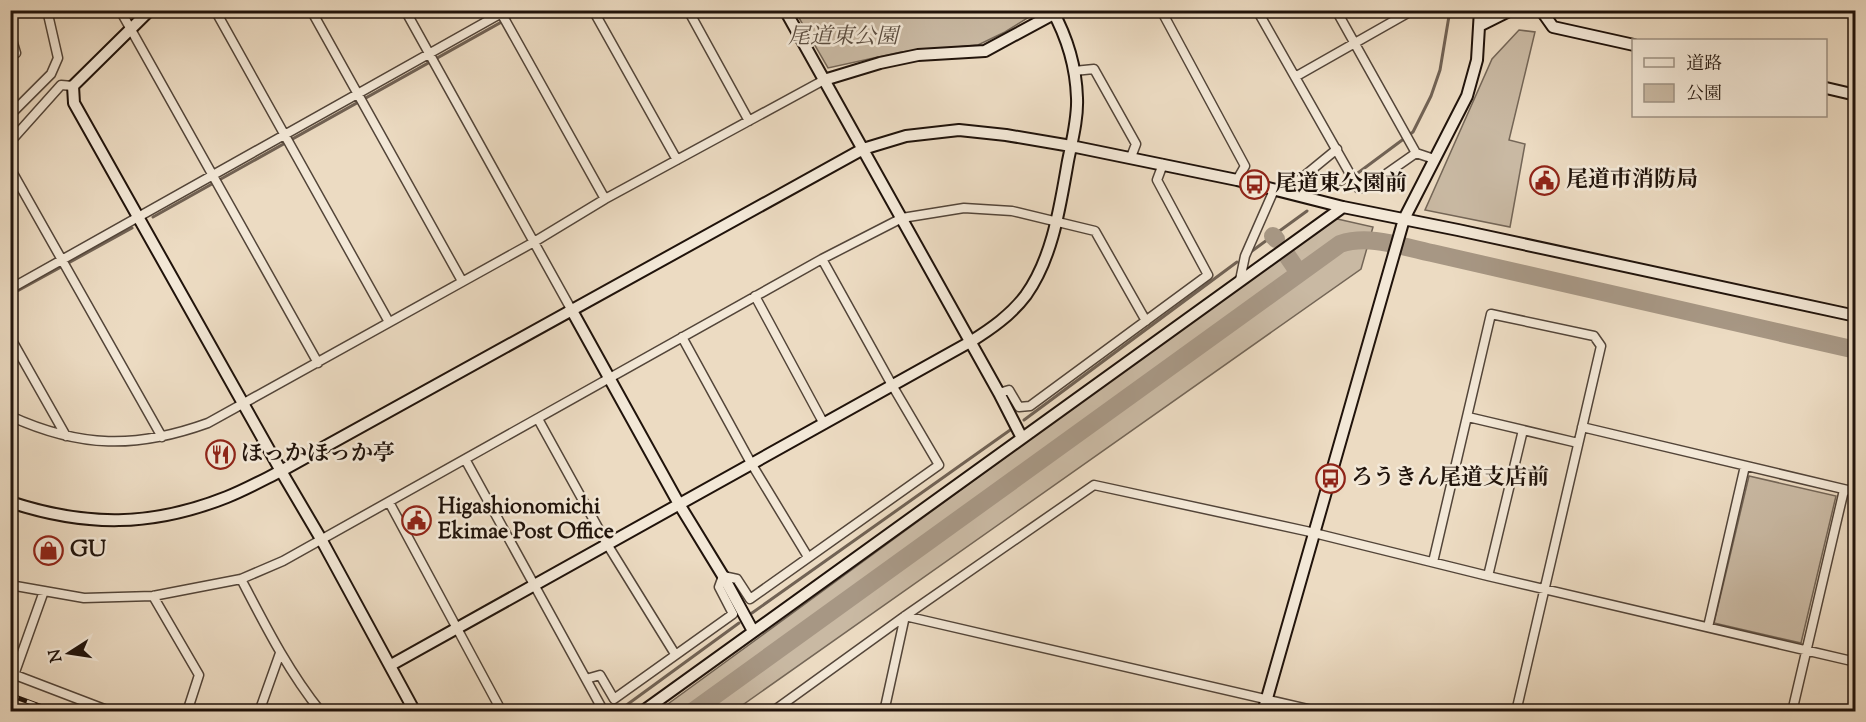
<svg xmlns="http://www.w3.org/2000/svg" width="1866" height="722" font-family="'Sorts Mill Goudy','Noto Serif JP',serif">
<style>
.green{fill:#c9b9a3;stroke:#746657;stroke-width:1.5}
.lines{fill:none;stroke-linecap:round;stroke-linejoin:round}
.stream{stroke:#716254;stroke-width:3}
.river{stroke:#a79784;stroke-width:18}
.street-casing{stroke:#534539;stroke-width:11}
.secondary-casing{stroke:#20130b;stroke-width:14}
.street{stroke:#f3e8d7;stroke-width:8}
.secondary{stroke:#f3e8d7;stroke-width:10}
.rail-casing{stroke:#20130b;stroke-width:5}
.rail{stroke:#f3e8d7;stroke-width:3;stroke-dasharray:9;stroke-linecap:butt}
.labels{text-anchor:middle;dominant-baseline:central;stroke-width:5;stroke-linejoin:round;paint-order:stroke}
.park-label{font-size:22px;font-style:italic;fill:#5b4d40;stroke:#f3e8d7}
.poi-label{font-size:22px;font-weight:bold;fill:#20130b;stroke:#f3e8d7;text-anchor:start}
</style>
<rect width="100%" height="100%" fill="#ecdbc2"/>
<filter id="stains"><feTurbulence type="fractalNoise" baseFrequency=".00333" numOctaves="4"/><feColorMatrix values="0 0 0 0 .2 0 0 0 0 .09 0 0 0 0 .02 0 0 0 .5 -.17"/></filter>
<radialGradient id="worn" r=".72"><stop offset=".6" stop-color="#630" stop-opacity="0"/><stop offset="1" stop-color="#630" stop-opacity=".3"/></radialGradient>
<path class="green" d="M1033,11l1,3 -29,18 -27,13 -77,7 -73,16 -33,-57z
M1519,30l16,2 -26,108 16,4 -15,83 -85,-17 67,-151z
M1333,218l40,9 -12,42 -627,442 -77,1z
M1749,476l87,20 -35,147 -87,-20z"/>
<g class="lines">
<path class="stream" d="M1339,187l74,-55 18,-36 9,-26 10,-60
M153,217l370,-207
M1252,251l55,-40
M10,295l122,-67
M1024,420l213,-158
M752,613l261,-185
M617,712l122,-89"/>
<path class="river" d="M1273,236l3,3
M1286,254l13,19
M692,712l648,-468c30,-10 62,3 92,9l424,97"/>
<defs>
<path id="street" d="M120,10l198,353
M215,10l174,312
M311,10l151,271
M405,10l166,299
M593,10l84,150
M688,10l61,111
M1161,10l84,156 -8,14
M1257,10l101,178h8l50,-35
M1336,10l80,143 18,6
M500,11l105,188
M10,33l6,20 -6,2
M1074,71l20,-2 42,75 -5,13
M1295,77l118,-67
M10,115l41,-41 7,-16 -11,-48
M10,142l51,-57 12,1
M10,168l152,269
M1292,194l6,-13 39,-32
M1240,280l5,-24 29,-66
M10,289l497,-279
M755,296l69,128
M10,337l56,99
M682,337l69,126 57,94
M999,393l10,-3 10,17 11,-1 178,-131 -51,-95 6,-16
M10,416c70,32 126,33 198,7l326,-181 71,-43 219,-119
M1468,417l110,26
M538,419l69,125 68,110
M1582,427l274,65
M465,459l139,253
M389,502l113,210
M1433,562l58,-248 103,22 7,10 -85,366
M1488,576l35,-146
M241,579c24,46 47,92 80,133
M10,585l74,13 69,-2 88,-17 42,-18 539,-302 80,-41 62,-10 48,3 83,20 51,90
M153,596l46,79 -12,37
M1708,627l37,-161
M10,673l102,39
M14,675l30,-84
M586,679l14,-4 14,24 119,-85 -14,-27 4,-11 14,3 13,20 189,-134 -47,-80 -70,-126
M259,712l21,-59
M772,712l133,-96 189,-131 212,46 182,45 368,86
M884,712l21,-96 416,96
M1792,712l52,-222"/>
<path id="secondary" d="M150,10l-77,76 1,17 207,368 40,68 94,173
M785,10l214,383 23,45
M1541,10l12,17 81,18
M1481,25l30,-15
M824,80l56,-17 38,-8 67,-4 74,-40
M1826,88l30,7
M571,309l108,195 44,72 30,55
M10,502c76,25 142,25 217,-5 18,-7 36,-17 54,-26l582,-322 43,-13 53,-6 47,5 65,11 166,34 106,27 115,23 398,86
M391,665l579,-323c21,-13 41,-27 56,-47 27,-38 34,-89 42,-134 4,-20 10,-43 9,-63 -1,-32 -10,-61 -25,-88
M642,712l701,-505
M1263,712l141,-493 63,-123 10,-36 3,-50"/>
</defs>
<use href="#street" class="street-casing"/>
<use href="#secondary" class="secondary-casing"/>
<use href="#street" class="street"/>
<use href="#secondary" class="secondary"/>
<defs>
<path id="rail" d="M10,695l46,17"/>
</defs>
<use href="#rail" class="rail-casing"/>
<use href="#rail" class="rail"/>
</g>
<defs>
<symbol id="civic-ring" viewBox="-11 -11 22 22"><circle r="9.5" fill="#f3e8d7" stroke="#8f2418" stroke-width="1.5"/><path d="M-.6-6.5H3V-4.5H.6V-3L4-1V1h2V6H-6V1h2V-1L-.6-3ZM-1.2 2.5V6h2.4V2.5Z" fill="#8f2418"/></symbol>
<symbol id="bus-ring" viewBox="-11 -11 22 22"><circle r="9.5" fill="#f3e8d7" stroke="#8f2418" stroke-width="1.5"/><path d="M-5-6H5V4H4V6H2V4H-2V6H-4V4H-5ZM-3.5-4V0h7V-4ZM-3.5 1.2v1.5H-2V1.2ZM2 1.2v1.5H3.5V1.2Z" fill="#8f2418"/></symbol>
<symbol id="restaurant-ring" viewBox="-11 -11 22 22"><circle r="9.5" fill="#f3e8d7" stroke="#8f2418" stroke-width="1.5"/><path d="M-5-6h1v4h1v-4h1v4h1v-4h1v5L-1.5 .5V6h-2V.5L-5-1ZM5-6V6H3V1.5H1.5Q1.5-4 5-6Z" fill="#8f2418"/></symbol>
<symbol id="shop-ring" viewBox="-11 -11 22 22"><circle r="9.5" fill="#f3e8d7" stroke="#8f2418" stroke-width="1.5"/><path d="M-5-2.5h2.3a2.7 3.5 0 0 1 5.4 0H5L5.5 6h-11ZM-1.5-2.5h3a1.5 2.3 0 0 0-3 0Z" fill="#8f2418"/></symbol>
</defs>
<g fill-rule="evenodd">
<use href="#civic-ring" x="1528" y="164" width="33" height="33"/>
<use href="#bus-ring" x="1238" y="168" width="33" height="33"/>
<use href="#restaurant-ring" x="204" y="438" width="33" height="33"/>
<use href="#bus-ring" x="1314" y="462" width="33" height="33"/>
<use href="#civic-ring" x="400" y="504" width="33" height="33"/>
<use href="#shop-ring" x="32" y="534" width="33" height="33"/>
</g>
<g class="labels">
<g class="park-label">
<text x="843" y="38">尾道東公園</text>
</g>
<g class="poi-label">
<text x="1566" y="181">尾道市消防局</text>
<text x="1275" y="185">尾道東公園前</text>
<text x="241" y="455">ほっかほっか亭</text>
<text x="1351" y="479">ろうきん尾道支店前</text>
<text x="438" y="508">Higashionomichi<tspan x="438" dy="25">Ekimae Post Office</tspan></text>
<text x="70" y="551">GU</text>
</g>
</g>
<rect width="1866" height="722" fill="none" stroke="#ecdbc2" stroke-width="36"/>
<rect x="12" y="12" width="1842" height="698" fill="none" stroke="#20130b" stroke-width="3"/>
<rect x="18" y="18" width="1830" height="686" fill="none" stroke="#20130b" stroke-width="1.5"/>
<rect x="1632" y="39" width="195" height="78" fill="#f3e8d7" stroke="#9f9385" stroke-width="1.5"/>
<rect x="1644" y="58" width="30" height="9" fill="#f3e8d7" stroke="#9f9385" stroke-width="1.5"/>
<text x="1686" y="69" font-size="18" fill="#20130b">道路</text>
<rect x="1644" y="84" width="30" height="18" fill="#c9b9a3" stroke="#9f9385" stroke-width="1.5"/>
<text x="1686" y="99" font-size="18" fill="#20130b">公園</text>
<g transform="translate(69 653) rotate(258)" stroke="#f3e8d7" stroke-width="4.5" paint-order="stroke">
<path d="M0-4.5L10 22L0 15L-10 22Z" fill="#20130b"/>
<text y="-9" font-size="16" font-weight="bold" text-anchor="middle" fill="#20130b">N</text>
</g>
<rect width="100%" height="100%" filter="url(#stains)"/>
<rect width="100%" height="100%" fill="url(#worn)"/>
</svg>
